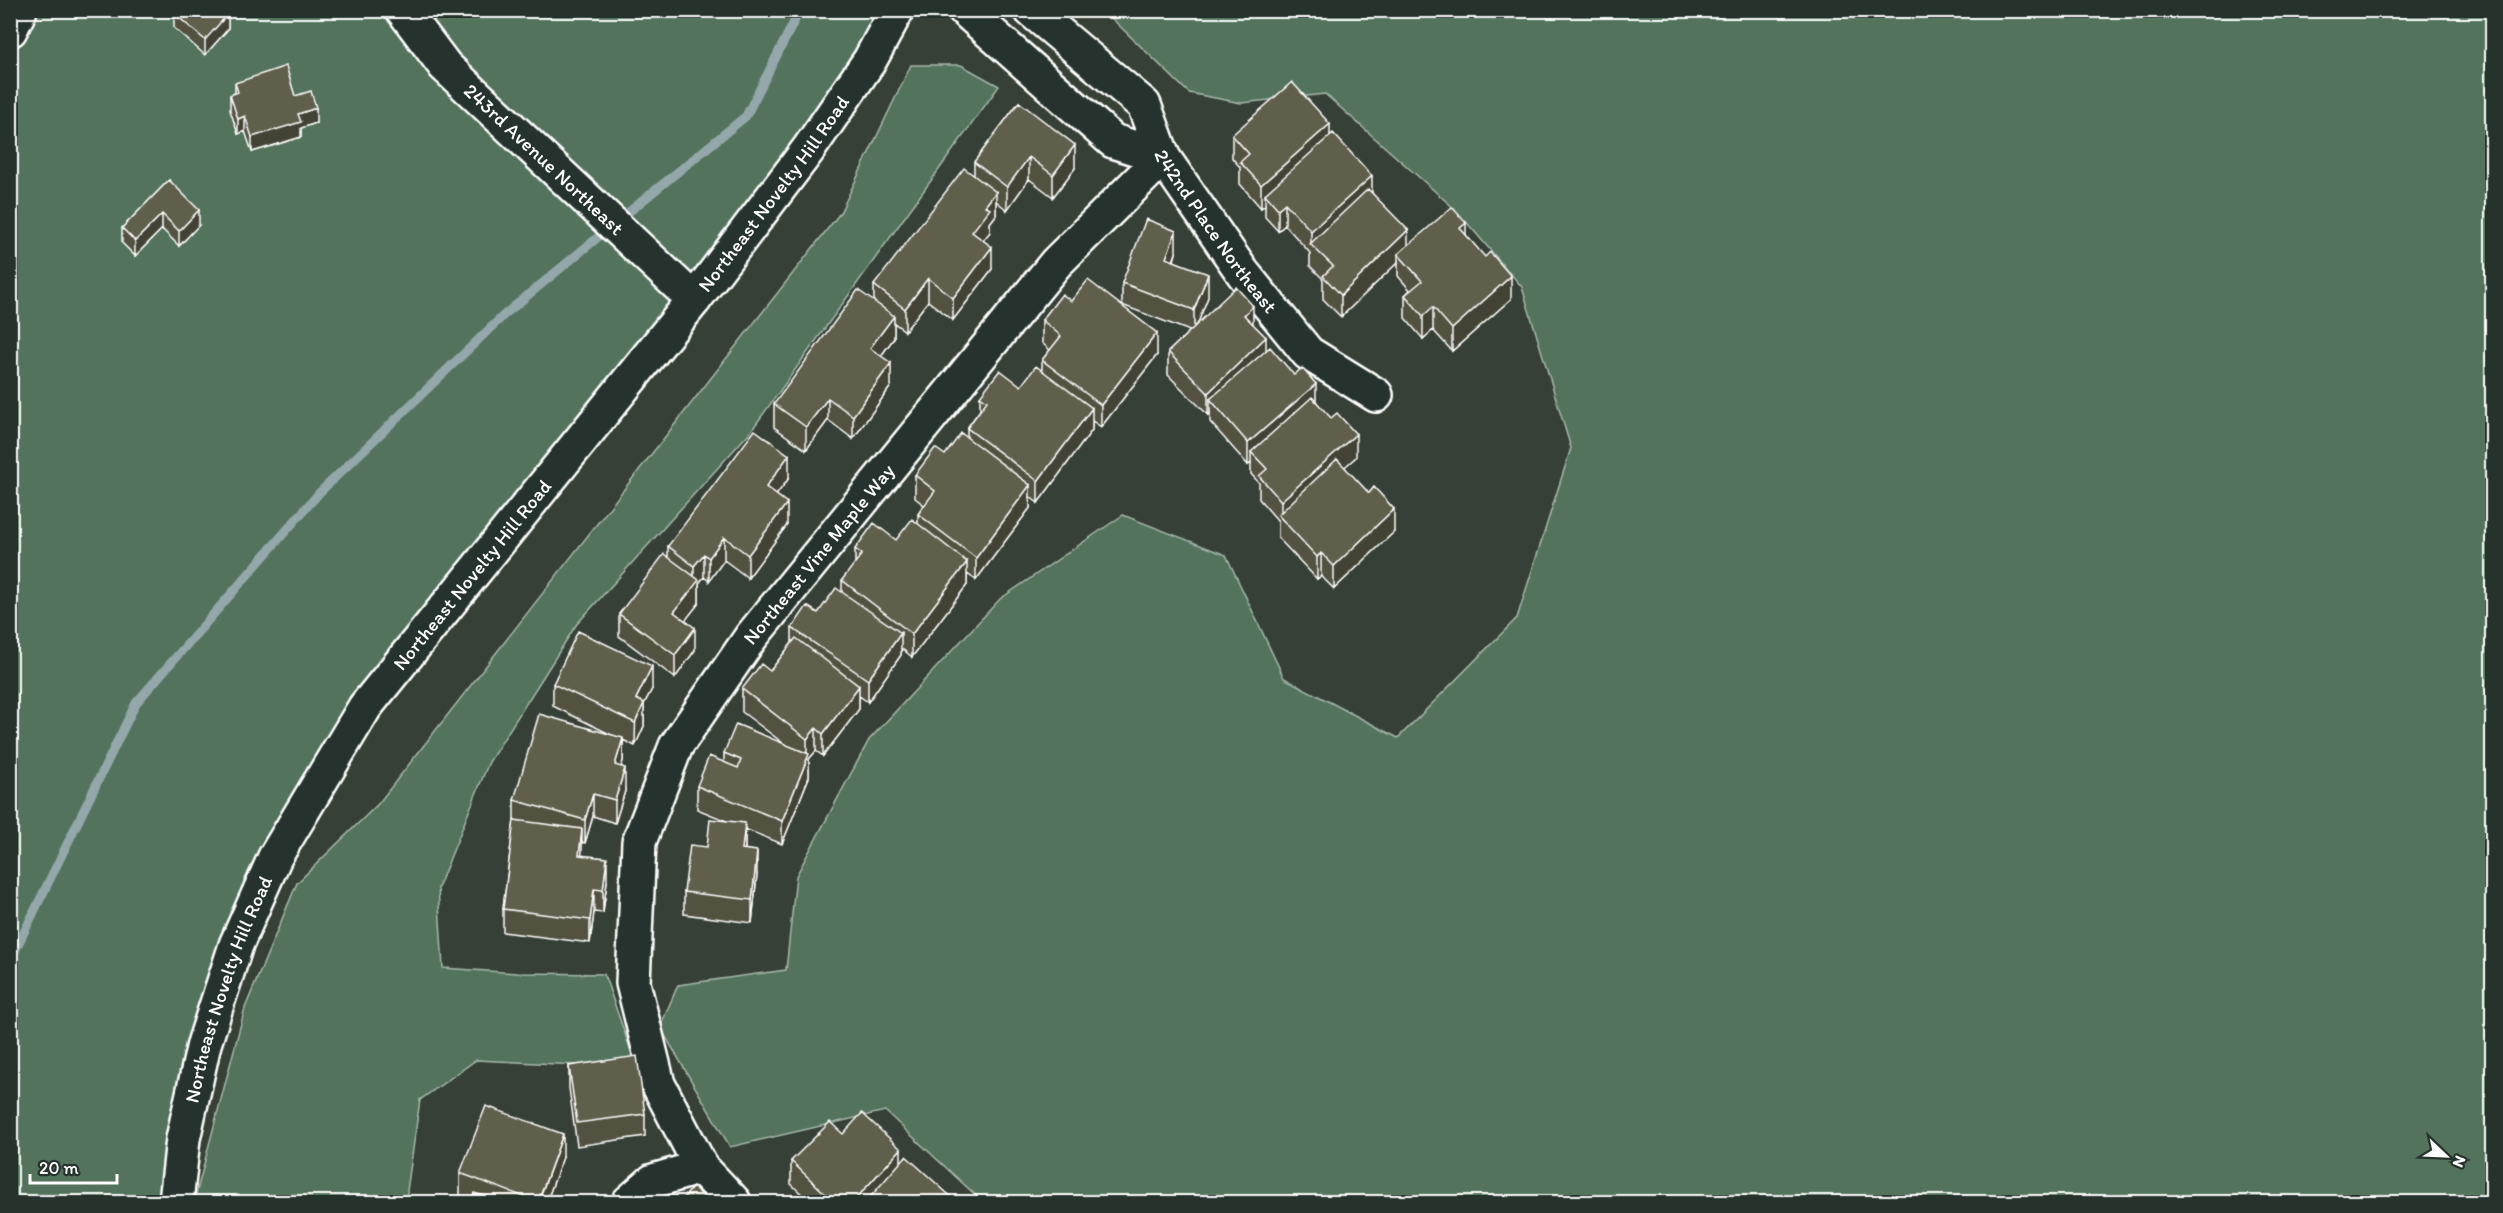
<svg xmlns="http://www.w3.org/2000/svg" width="2503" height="1213" font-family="Itim,sans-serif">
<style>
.green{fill:#52735d;stroke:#a8b9ae;stroke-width:1.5}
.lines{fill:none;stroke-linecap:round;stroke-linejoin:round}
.stream{stroke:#94a7ab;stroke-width:9}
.street-casing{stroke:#fff;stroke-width:38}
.secondary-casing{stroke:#fff;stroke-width:38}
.street{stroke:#26332d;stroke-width:33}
.secondary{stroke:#26332d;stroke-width:33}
.wall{fill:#535140;stroke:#fff;stroke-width:1.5}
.shaded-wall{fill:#434234;stroke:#fff;stroke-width:1.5}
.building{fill:#605e4b;stroke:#fff;stroke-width:1.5}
.labels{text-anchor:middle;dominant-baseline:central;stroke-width:4.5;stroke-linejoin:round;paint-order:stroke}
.street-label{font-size:20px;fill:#fff;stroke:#26332d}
</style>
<rect width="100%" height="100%" fill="#374036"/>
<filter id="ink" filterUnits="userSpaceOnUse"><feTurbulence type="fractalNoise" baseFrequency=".0167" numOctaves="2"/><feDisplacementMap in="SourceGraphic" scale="12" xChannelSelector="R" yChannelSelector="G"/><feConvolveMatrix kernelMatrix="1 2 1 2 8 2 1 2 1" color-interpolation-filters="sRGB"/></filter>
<g filter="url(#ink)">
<path class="green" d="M10,11h887l-203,289 -419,557 -39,88 -60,257h-165z
M1104,11h1388v1191h-1509l-98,-91 -155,36 -70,-120 18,-42 108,-15 10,-94 73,-136 131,-141 123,-84 103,40 58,123 114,60 119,-120 54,-170 -49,-161 -66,-77 -131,-116 -84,9 -52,-10z
M911,65h50l38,21 -248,345 -175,194 -87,137 -51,126 5,80 74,5 87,1 33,94 -161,-8 -56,40 -13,91 1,11h-214l51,-194 52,-125 81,-79 462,-591z"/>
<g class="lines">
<path class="stream" d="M619,220l127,-104 54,-106
M10,961l126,-258 184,-211 184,-177 104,-86"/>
<defs>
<g id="street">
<path id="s1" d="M403,10l42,56 249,234"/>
<path d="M965,10l148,131 50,16"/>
<path id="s2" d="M1031,10l113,95 19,52 80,116 65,80 68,42"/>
<path d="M10,30l10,-20"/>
<path d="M629,1202l24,-21 48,-14"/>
<path id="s3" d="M734,1202l-33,-35 -43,-83 -25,-101 6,-141 37,-96 75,-109 305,-374 107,-106"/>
</g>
<g id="secondary">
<path id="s4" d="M176,1202l7,-63 21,-95 32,-99 39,-88 90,-150 329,-407 114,-150 62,-90 27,-50"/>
</g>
</defs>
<use href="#street" class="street-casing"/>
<use href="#secondary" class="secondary-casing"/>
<use href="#street" class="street"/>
<use href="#secondary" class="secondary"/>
</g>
<path class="wall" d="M174,13l54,1v15l-23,26 -31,-27z
M235,83l60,13 21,27 -15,5v9l-49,15 -7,-21 -7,3 -8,-24v-15l5,-2z
M1019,102l56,66 -22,29 -24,-18 -22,31 -11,-9v14l-6,8v9l-7,8 9,29 -39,51 -25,-19 -23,30 -11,-8v15l-13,18 10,30 -38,53 -25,-19 -22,30 -32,-23v-23l100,-102v-17l100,-110v-13z
M1232,135l98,1 42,57 36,53 58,-11 45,64 -59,52 -19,-21 -10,9 -18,-21v-23l5,-5 -12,-14v-14l-57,55 -18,-18v-20l-13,-13v-13l-25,-28 -7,6 -13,-14v-12l-4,3 -21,-24v-17l-8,-9z
M169,180l30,45 -20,21 -17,-17 -27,27 -13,-13v-15z
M1176,253l-2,8 34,36 -11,27h56l13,27 50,50 40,56 -12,10 50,65 -60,57 -13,-13 -4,3 -39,-41v-17l-19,-22v-16l-8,-9v-11l-3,2 -38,-43v-9l-2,2 -40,-40v-23l22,-21 -68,-26v-22z
M1071,301l86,54 -56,72 -9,-6v9l-54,73 -8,-6v11l-54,72 -9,-6v11l-55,72 -11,-9v7l-33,47 -9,-6v13l-36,47 -7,-5 -7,8v18l-27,67 -37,-15v20l12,25 -5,49 -68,-9v-22l23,-45 20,-26 -30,-12v-23l27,-24v-9l59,-10 -41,-31v-23l28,-18 22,-28v-15l26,-15 24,-21v-12l13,-16v-15l41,-9 22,-16v-10l6,-9 -9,-7v-23l30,-20 22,-17v-10l13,-18v-14l41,-10 21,-15v-11l8,-10 -8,-7v-23z
M789,478l-13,17 11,30 -39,53 -24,-18 -15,21 -5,-4 -5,6v20l-14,17 10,30 -20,28 -56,-42v-22l49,-57v-11z
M553,684l99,5 -8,15v22l-9,20 -12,-6v21l-2,6 4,24 -10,32 -22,-7 -8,27 -3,-1 -1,13 26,26 -4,32 -9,-1 -4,31 -87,-11v-23l11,-89v-20l102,-63 -63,-31z
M569,1066l76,48v22l-68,10 -8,-58z
M843,1134l58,27 57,42h-147l-20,-19v-23z
M563,1157l-17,46h-75l1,-3 -12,-4v-23z"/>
<path class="shaded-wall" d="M221,10h10l-3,4v15l-23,26v-15z
M316,108v15l-15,5v9l-49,15v-15l46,-23z
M245,116v15l-7,3v-15z
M1330,124v23l-65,47v11l-4,3v-23z
M1075,145v23l-22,29v-22z
M1029,157v22l-22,31v-23z
M1372,176v23l-61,45v-13z
M996,192v23l-6,8v9l-18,22v-22l13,-26z
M1285,203v22l-7,6v-22z
M199,210v15l-20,21v-15z
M162,214v15l-27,27v-15z
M1466,223v22l-6,-17z
M1408,230v23l-10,1v8l-57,55v-22z
M1176,231v22l-10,28v-23z
M992,247v22l-39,51v-22z
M1208,274v23l-14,36v-23z
M1511,276v23l-59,52v-22z
M928,278v23l-23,30v-22z
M1253,306v22l-9,-13z
M1433,307v23l-10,9v-23z
M894,316v22l-24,33v-23z
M1157,333v22l-56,72v-22z
M1266,337v23l-56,39v14l-2,2v-22z
M891,363v23l-38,53v-23z
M1316,384v23l-65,45v11l-3,2v-22z
M828,398v22l-22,30v-23z
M1092,408v22l-54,73v-22z
M14,412v15l-4,12v-16z
M1356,434v23l-72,64 -3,-3v-17z
M789,455v23l-23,31v-22z
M1030,485v23l-54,72v-22z
M787,503v22l-39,53v-23z
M1394,509v23l-60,57v-23z
M724,537v23l-15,21v-23z
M1321,553v23l-4,3v-22z
M704,554v23l-5,6v20l-25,32v-23l20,-26v-20z
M967,562v23l-55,72v-23z
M695,628v22l-20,28v-23z
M901,633v22l-33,47v-22z
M652,666v23l-8,15v22l-9,20 1,-47z
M859,686v23l-36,47v-22z
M816,728v23l-7,8v18l-27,67v-23l25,-62v-20z
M623,738v23l-8,27v-23z
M625,768v23l-10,32v-23z
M593,794v22l-8,27v-23z
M745,823v23l-3,26v-23z
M582,829v22l-3,26v-22z
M757,851v23l-5,49v-23z
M607,858v23l-4,32v-23z
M594,889v23l-4,31v-23z
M563,1134v23l-17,46h-8z
M901,1149v23l-28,31h-21z"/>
<path class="building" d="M176,10h48l4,4 -23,26 -31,-27z
M286,66l9,30 16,-5 5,17 -18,6 3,8 -49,15 -7,-21 -7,3 -8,-24 8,-3 -3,-9z
M1292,82l38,42 -69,61 -21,-23 9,-8 -17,-19z
M1019,102l56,43 -22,30 -24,-18 -22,30 -33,-25z
M1333,133l39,43 -61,55 -26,-28 -7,6 -13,-15z
M964,168l32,24 -11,14 5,3 -18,23 20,15 -39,51 -25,-20 -23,31 -31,-24z
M169,180l30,30 -20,21 -17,-17 -27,27 -13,-13z
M1368,189l40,41 -67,65 -18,-19 10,-10 -23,-22z
M1452,207l14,16 -6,5 25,29 5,-5 21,24 -59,53 -19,-22 -10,9 -18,-21 17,-14 -24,-27z
M1146,219l30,12 -10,27 42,16 -14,36 -72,-27z
M1088,280l69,53 -56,72 -59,-45 19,-24 -19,-16 20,-26 9,7z
M1236,287l17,19 -9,9 22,22 -58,56 -40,-41z
M858,290l36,26 -24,32 21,15 -38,53 -25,-18 -22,29 -32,-23z
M1270,347l24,28 8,-7 14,16 -68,59 -38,-44z
M1036,366l56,42 -54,73 -71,-53 20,-27 -7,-5 20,-26 21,16z
M1312,397l19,21 6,-5 19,21 -75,67 -22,-25 8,-7 -16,-17z
M10,411l4,1 -4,11z
M755,430l34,25 -23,32 21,16 -39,52 -24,-18 -15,21 -5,-4 -10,12 -26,-20z
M961,433l69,52 -54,73 -58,-44 17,-23 -20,-16 20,-27 10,7z
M1337,459l32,34 5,-6 20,22 -60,57 -13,-13 -4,4 -39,-42z
M912,519l55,43 -55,72 -70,-54 20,-26 -7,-5 19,-26 22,17z
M664,554l35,26 -25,32 21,16 -20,27 -56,-41z
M836,588l65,45 -33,47 -76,-52 15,-22 11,7z
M578,631l74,35 -16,33 8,4 -9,20 -82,-39z
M796,638l63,48 -36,48 -7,-6 -9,11 -65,-50 19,-25 9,7z
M539,714l84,24 -8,27 10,3 -10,32 -22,-6 -8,26 -71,-20z
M736,724l73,30 -27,67 -85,-35 12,-30 29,12 3,-8 -17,-7z
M710,819l35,4 -3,26 15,2 -5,49 -68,-8 6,-47 17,2z
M514,820l68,9 -3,26 28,3 -4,32 -9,-1 -4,31 -87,-11z
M637,1056l8,58 -68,9 -8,-57z
M486,1106l77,28 -25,68 -78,-29z
M862,1113l39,36 -49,54h-17l-44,-42 39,-39 13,12z
M906,1156l52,47h-93z
M693,1187l18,16h-32z
M474,1193l36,10h-39z"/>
</g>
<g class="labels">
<g class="street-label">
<text stroke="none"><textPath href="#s1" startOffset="206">243rd Avenue Northeast</textPath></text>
<text stroke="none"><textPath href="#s4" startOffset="1192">Northeast Novelty Hill Road</textPath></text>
<text stroke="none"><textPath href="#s2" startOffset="294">242nd Place Northeast</textPath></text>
<text stroke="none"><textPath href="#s3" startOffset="729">Northeast Vine Maple Way</textPath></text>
<text stroke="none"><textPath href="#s4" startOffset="706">Northeast Novelty Hill Road</textPath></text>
<text stroke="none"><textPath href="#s4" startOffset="220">Northeast Novelty Hill Road</textPath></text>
</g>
</g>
<rect width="2503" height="1213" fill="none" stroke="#26332d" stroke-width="36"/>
<rect x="18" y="18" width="2467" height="1177" fill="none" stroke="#fff" stroke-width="2" filter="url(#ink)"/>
<g transform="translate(2446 1156) rotate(113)" stroke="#26332d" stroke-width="4.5" paint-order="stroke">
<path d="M0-4.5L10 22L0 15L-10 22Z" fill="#ffffff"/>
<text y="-9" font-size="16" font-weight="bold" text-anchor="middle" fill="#ffffff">N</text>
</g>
<path d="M30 1174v9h87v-9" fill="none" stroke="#ffffff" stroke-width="3"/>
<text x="39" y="1174" font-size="18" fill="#ffffff" stroke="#26332d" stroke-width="4.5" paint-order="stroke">20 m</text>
</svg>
